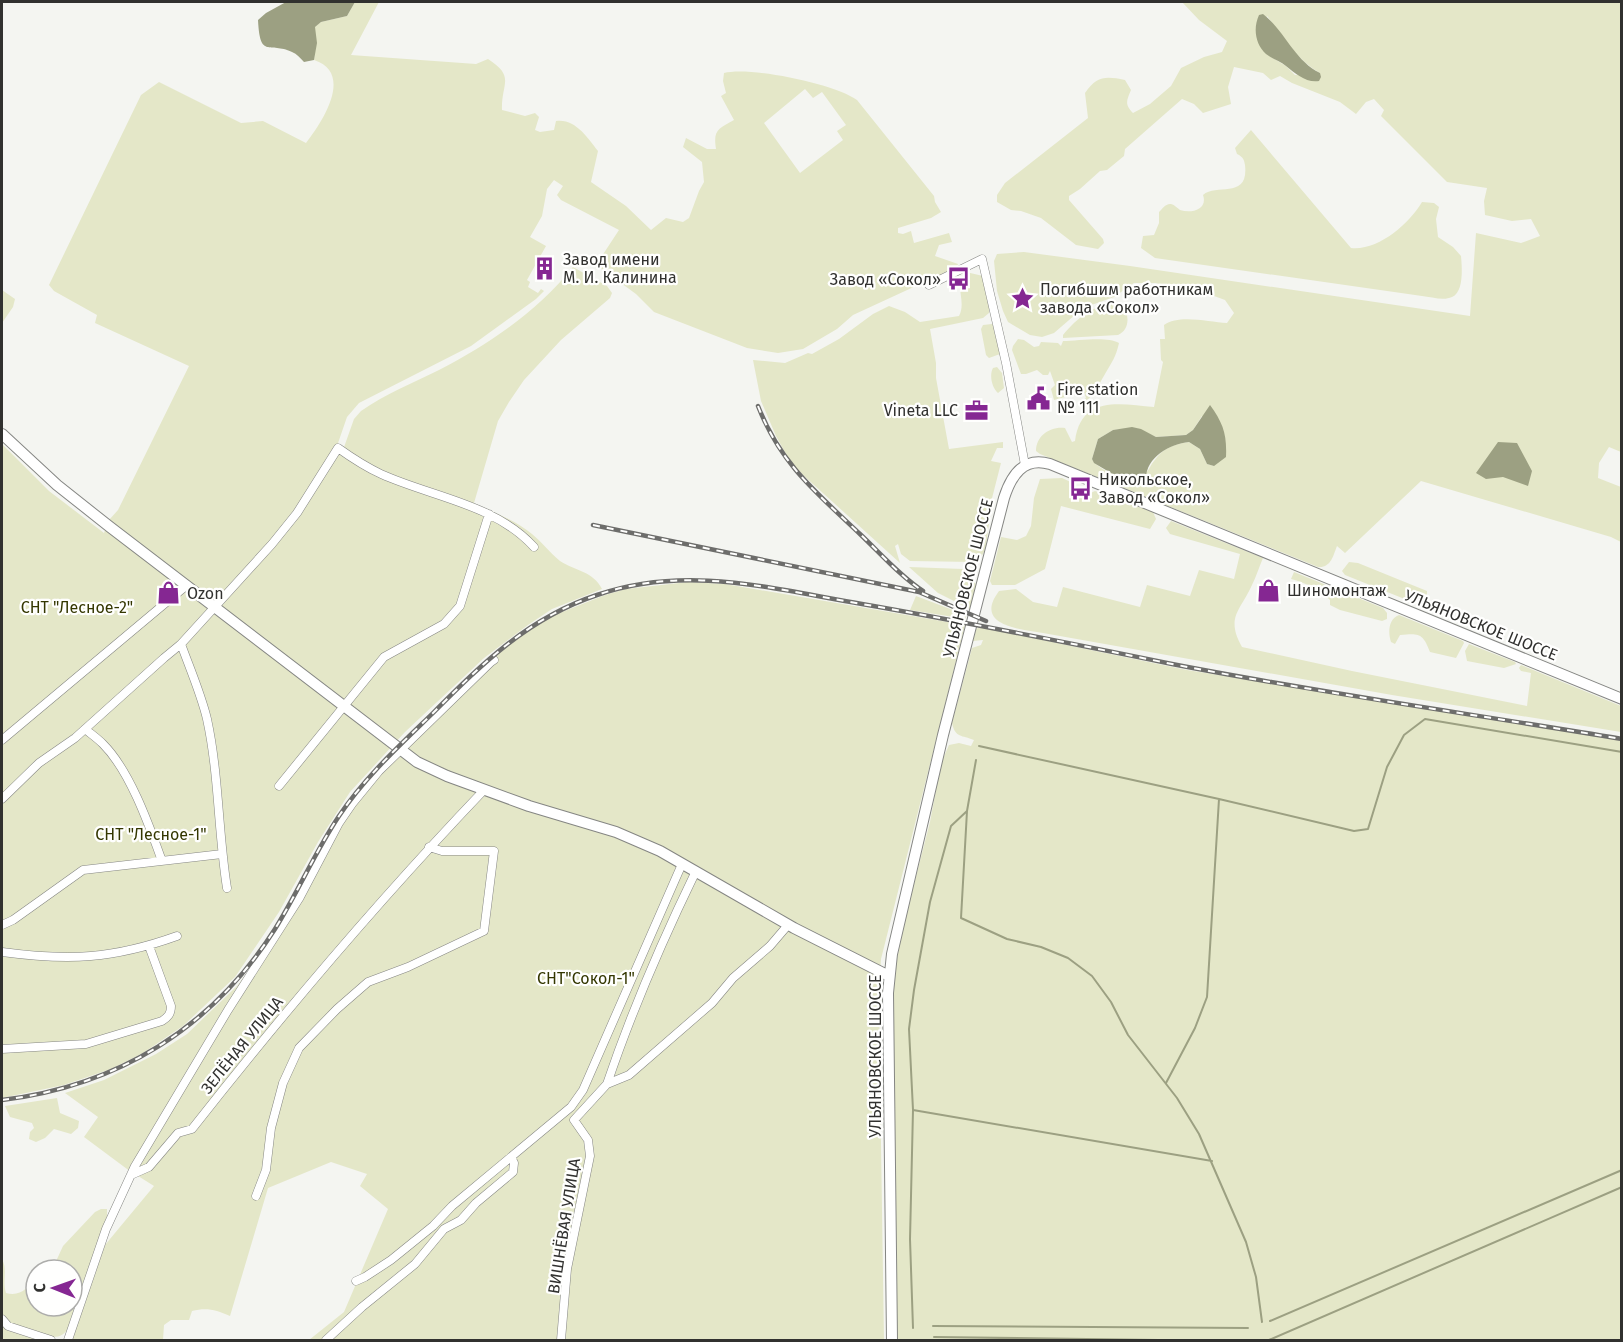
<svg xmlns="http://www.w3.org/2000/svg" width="1623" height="1342" font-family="'Fira Sans',sans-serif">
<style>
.green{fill:#e4e7c8;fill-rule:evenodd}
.water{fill:#9ca082}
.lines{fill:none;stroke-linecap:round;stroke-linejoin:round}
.stream{stroke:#9ca082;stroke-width:2}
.street-casing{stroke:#858683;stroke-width:9}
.secondary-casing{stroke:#858683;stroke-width:12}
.street{stroke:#fff;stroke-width:8}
.secondary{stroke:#fff;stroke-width:10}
.rail-casing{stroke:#6d6d6b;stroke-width:4.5}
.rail{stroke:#fffffe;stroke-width:2;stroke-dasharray:7;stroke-linecap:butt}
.labels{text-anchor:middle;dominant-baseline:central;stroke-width:4.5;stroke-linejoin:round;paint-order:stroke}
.poi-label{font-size:16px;fill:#31312f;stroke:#fffffe;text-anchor:start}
.street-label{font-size:16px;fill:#31312f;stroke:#fffffe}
.park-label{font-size:16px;fill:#343700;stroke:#fffffe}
</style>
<rect width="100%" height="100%" fill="#f4f5f1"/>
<path class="green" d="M355,2h24l-28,53 125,9 12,-5c28,18 13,24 14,51l23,6 10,-3 4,4 -4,13 5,2 14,-2 2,-9c19,-3 32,17 42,30l-7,31 35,24 25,24 15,-12 17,4 6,-4 10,-27 5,-9 -2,-20 -19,-15 3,-9 21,11h9c-3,-19 2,-20 18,-29l-13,-24 5,-3 -3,-12 1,-8c26,-7 112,11 133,27l77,96 1,6 6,10 -10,6 -33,10v5l5,1 8,-3 3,12 35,-10 3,9 -13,3 -4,11 23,8 -1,3 -104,48 -16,14 -34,20 -25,4 -31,-5 -93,-36 -18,-18 -40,-29 23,-35 -58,-30 -4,-5 6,-9 -9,-6 -7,9 -5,27 -12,21 16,9 -19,34 3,2 -2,5 10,6 3,-4 3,2 -8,8 -65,47 -112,57 -12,14 -10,29 6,4 11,-31 7,-8c24,-17 52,-28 78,-41 50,-26 99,-59 134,-103l34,19 5,7 -2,5 -49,42 -37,40 -15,22 -11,19 -24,82c19,9 41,17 58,31 10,8 18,19 28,27 15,10 33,10 42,28l-50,20 -24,16 -44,33 -79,74 -55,60 -32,50 -39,70 -44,65 -52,49 -40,27 -32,16 -47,16 -62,13v-654l47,47 55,42 5,-13 9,-10 71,-144 -94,-43 2,-8 -43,-24 -5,-6 92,-190 18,-13 82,41 22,-2 43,22c17,-22 48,-70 8,-83l2,-17 -2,-16 7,-5 26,-6zM805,89l8,9 9,-6 24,33 -9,6 6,9 -43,33 -36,-50z
M1182,2h439v450l-12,-5 -10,16 -1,15 23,9v55l-10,-5 -190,-56 -76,72 -8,-7c-4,10 -6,22 -19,21l-278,-113 -4,-3c0,-15 14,-25 29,-23l7,14 3,-1c6,-46 45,-37 79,-34l9,-45 -2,-2 -1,-21h5l-1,-14c15,-11 45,-3 63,-2l7,-10 -9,-13 -30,-11 -40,-6h-21l-20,14 -31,11 -29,25 -12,4 -12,-2 -22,-13 -5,-11 -6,-20 -3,-30 3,-7 27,-2 106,14 340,50 6,-83 45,10 19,-7 -9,-17 -19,2 -27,-6 -1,-14 3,-13 -40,-6 -66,-66 3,-6 -10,-11 -8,3 -10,12 -16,-12 -48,-19 -12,-7 -9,4 -8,-7 -29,-6 -6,20 3,17 -28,9 -9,-9 -12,-5 -57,50 -1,7 -17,14 -7,1 -20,18 -11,7v4l34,39 1,4 -6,6 -22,-4 -35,-27 -20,-7 -10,-1 -14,-8v-7l8,-12 83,-65 -3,-25c12,-17 20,-17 40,-13l6,10c-4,10 -7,14 2,23l17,-9 21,-18 10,-18 23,-11 18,-5 5,-11 -28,-21zM1267,16c14,19 32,46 53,57l-25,2 -9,-9 -18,-11 -10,-15zM1202,416l12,50 -7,-2 -7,-15 -11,-7c-15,2 -26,6 -35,19 -3,3 -5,9 -8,12 -14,12 -46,-1 -54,-14l6,-20 15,-9 23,-2 20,9 30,-2 7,-5z
M1251,130l100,118c27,3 58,-24 71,-46l12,1 5,4 -3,12 2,18 15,10 8,9c1,11 3,36 -9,41 -8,4 -21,0 -30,-1l-267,-38 -14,-10 2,-12 11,-1 5,-12v-11c3,-3 7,-9 12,-8 4,1 6,4 9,6 12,4 28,-1 23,-15 14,-12 46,5 42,-30 -1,-6 -2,-8 -8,-11l-2,-6z
M966,272l17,4 6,29v8l-6,5 -53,11 6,34v15l13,71 54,-7v6h-6l-6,13 10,2 -12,47h-3l-3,8 5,1 -1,4 2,1c-3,14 0,31 -15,38l-64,-1 -9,-7 -3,-10 -3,2 5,17 -108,-98 -16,-29 -15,-35 -8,-41 32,3 23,-10 4,1 27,-15 34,-25 16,-8 16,6 15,10 39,-6c8,-15 -6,-31 7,-44z
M2,290l13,9 -2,8 -11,16z
M1119,304c11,7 12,25 -1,31l-55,3v-3c15,-18 32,-32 56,-31z
M992,324l3,3 6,24 -1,3 -11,4 -3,-3 -5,-26 2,-4z
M1018,339l6,1 10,7 5,-1 2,-4 17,1 3,3 2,-5c15,0 44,-5 56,2 -3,14 -7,19 -14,31 -8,13 -10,23 -25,30v-2l6,-4 -2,-6 -30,8 -3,-11 4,-4 -5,-14 -2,4h-5l-6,-5 -11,4h-5l-9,-24 1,-4z
M997,367l5,6 2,15 -6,5c-6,-5 -9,-18 -5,-25z
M1062,478l13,6 4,8 7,3 9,-4 58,21 3,7 -6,10 -89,-23 -16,63 -30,16h-23l-2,-4 11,-44 16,3 9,-4 5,-10 3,-28 6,-19z
M1171,521l92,37c-4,9 -7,19 -11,27 -11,25 -27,32 -10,62l110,24 175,35 4,-33 -10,-2 -2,-3 2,-3 100,41v26l-229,-37 -349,-62c-23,-4 -70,-7 -44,-42l17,-2 17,13 24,5 6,-20 77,20 7,-22 43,11 9,-26 35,9 6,-25 -70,-20 -4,-6z
M1349,562l9,1 69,28v12l-5,3 -77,-31 -3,-4z
M909,567l54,2 10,6 3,11 -4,24 -34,-17z
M1294,572l89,36 4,5v6l-5,2 -42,-11 -10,-5v-5c-11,-11 -24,-17 -39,-21z
M688,582l37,2 240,41 -84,334 -2,30 1,89 4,262h-575l35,-28 44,-103 -28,-23 7,-12 -36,-12 -63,26 -38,128c-14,-6 -23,-9 -38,-5l-3,9h-18l-7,5 -1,15h-91l33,-95 49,-59 -27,-17 -43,-32 14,-20 -33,-24 39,-13 52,-26 31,-20 50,-48 25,-33 38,-60 56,-98 149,-149 47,-30 53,-21 21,-6z
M916,596l50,19v4l-56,-9z
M1399,615l64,26 1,2 -8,15 -26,-6c-7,-19 -11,-19 -30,-17l-5,9 -4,-2c-3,-9 -3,-23 8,-27z
M980,627l207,43 434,69v601h-704l-1,-1 -16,1 -3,-2 -5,-349 10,-58 28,-109 11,-59 8,-18 10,-2 12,3 3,-6c-12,-5 -19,-2 -22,-17l20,-75 9,-3 2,-5 -10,1 3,-12z
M1469,644l46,18 1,2 -12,4 -37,-7 -2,-10z
M57,1098l3,15 19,8 -1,7 -7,6 -17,-5 -9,9 -9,4 -7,-3 1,-7 4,-4 -2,-5 -22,-6 -5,-11z
M101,1209h6v10l-38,109c-5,6 -8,9 -16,9l-43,-13 -6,-7 -2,-4v-54c6,11 0,22 4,34 15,4 22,-6 30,-15v28h36v-36h-20l11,-24 32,-34z
M2,1323l40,17h-40z"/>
<path class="water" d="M286,2h69l-8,14 -26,6 -6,5 2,16 -3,17 -10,2c-4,-4 -7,-8 -12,-10 -23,-11 -32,8 -34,-32l8,-7z
M1263,14c22,17 31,46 57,59l1,4 -2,4c-13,2 -23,-7 -33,-15 -6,-5 -14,-7 -20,-12 -11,-10 -13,-26 -7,-39z
M1210,405c13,18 17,29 16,52l-12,9 -7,-2 -7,-15 -11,-7c-19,2 -43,15 -43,37l-30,-3 -22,-13 -2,-4 6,-20 15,-9 19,-3 9,2 15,8 30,-2 7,-5z
M1498,442l19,1 15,28 -4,15 -25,-9 -17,2 -10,-6z"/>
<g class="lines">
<path class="stream" d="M979,746l240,53 135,32 14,-2 19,-62 17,-32 21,-16 197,33
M976,760l-9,51 -6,107 46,21 34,8 27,11 24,18 19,26 17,33 49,63 22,36 47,108 10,35 6,45
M1166,1083l29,-55 12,-31 12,-198
M913,1110l299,51
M1270,1321l352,-151
M933,1326l315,2
M913,1328l-3,-89 3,-129 -4,-81 5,-39 16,-88 21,-76 16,-15
M934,1337l224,3
M1269,1340l353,-153"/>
<defs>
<path id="street" d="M929,285l53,-26 24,104 19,102
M181,644c9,25 20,50 26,75 12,55 11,113 20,169
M85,729c6,5 12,9 18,15 27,27 46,81 59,117
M2,740l185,-155
M279,786l105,-129 60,-33 16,-18 29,-92
M2,799l37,-36 36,-25 89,-80 17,-14 91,-100 25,-31 41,-65c14,10 28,19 43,26 51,23 114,30 153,73
M2,925l11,-5 70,-50 139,-16
M2,952c67,9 111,7 175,-16
M2,1049l84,-5 76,-23c6,-4 9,-7 9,-15l-22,-60
M607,1084c25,-74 55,-143 89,-213
M131,1175l18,-8 29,-34 14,-4c92,-117 189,-231 292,-339
M256,1196l10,-26 5,-42 12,-45 16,-35 38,-39 31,-27 40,-15 76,-36 10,-80h-52l-13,-4
M356,1281l9,-4 26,-17 42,-34 19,-20 119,-99 12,-17 99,-226
M2,1319l6,7 43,14
M68,1340l38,-111 29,-63 93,-156 72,-113 39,-74 13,-19 27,-33 112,-109 3,-2
M326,1340l36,-33 53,-43 29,-35 17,-9 15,-17 37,-31 1,-9 -3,-6
M561,1340l6,-71 23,-113 -2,-16 -14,-20 33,-36 22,-9 83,-72 21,-25 37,-32 18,-21"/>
<path id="secondary" d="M2,434l55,51 53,42 307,235 30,14 82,30 87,26 44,19 134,77 95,48
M892,1340l-4,-347 4,-39 51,-219 61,-237c7,-22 19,-42 46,-34l572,235"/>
</defs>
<use href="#street" class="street-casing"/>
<use href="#secondary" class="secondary-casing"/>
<use href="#street" class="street"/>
<use href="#secondary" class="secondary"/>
<defs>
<path id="rail" d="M758,406c23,59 59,87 103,129 20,19 39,41 62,56
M593,525l326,67 67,29
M2,1100c116,-14 210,-72 273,-171 23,-37 40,-77 64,-113 26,-39 60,-70 94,-103 50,-50 95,-95 164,-118 90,-31 175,-6 265,9 104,18 207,39 310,60 149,29 300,50 450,75"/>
</defs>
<use href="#rail" class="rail-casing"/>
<use href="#rail" class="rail"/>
</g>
<defs>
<symbol id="building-bare" viewBox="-9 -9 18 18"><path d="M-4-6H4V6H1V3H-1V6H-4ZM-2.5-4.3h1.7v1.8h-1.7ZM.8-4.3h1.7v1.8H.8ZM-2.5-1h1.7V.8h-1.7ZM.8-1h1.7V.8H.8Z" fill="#852792" stroke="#fffffe" stroke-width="2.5" paint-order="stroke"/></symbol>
<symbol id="bus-bare" viewBox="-9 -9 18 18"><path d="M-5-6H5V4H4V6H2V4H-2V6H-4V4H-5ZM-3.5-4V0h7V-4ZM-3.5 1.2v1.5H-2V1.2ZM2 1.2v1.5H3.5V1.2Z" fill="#852792" stroke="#fffffe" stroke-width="2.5" paint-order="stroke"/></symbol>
<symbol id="sight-bare" viewBox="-9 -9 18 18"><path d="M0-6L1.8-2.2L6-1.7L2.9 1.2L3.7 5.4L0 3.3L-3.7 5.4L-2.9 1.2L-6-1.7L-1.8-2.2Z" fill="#852792" stroke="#fffffe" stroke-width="2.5" paint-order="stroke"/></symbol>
<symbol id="civic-bare" viewBox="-9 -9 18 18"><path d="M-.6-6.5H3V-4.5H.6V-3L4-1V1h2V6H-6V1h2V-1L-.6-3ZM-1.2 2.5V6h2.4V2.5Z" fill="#852792" stroke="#fffffe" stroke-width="2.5" paint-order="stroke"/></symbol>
<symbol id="office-bare" viewBox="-9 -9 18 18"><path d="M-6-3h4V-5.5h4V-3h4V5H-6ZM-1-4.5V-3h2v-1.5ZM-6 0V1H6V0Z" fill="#852792" stroke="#fffffe" stroke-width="2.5" paint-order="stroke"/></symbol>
<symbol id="shop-bare" viewBox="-9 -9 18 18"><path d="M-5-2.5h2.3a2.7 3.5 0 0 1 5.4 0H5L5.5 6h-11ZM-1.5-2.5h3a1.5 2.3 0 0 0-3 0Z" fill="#852792" stroke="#fffffe" stroke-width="2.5" paint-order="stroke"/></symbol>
</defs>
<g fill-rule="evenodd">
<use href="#building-bare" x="528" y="252" width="33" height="33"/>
<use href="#bus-bare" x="942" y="262" width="33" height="33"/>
<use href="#sight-bare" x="1006" y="282" width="33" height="33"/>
<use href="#civic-bare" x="1022" y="382" width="33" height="33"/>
<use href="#office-bare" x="960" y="394" width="33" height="33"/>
<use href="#bus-bare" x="1064" y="472" width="33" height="33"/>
<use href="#shop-bare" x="1252" y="574" width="33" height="33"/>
<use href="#shop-bare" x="152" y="576" width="33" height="33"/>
</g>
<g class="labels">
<g class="poi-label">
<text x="563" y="259">Завод имени<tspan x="563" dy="18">М. И. Калинина</tspan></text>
<text x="941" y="279" text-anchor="end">Завод «Сокол»</text>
<text x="1040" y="289">Погибшим работникам<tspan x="1040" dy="18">завода «Сокол»</tspan></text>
<text x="1057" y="389">Fire station<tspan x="1057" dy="18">№ 111</tspan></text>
<text x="958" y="410" text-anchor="end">Vineta LLC</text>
<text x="1099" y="479">Никольское,<tspan x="1099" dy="18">Завод «Сокол»</tspan></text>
<text x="1287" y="590">Шиномонтаж</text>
<text x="187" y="593">Ozon</text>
</g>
<g class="street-label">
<text transform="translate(968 578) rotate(-76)">УЛЬЯНОВСКОЕ ШОССЕ</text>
<text transform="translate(1481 625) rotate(22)">УЛЬЯНОВСКОЕ ШОССЕ</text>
<text transform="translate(242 1045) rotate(-51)">ЗЕЛЁНАЯ УЛИЦА</text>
<text transform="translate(875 1056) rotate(-90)">УЛЬЯНОВСКОЕ ШОССЕ</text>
<text transform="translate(564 1226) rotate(-81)">ВИШНЁВАЯ УЛИЦА</text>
</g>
<g class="park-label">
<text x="77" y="607">СНТ "Лесное-2"</text>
<text x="151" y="834">СНТ "Лесное-1"</text>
<text x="586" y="978">СНТ"Сокол-1"</text>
</g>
</g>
<rect width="1623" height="1342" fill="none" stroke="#31312f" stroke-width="6"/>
<g transform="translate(54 1288) rotate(271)"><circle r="28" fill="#fffffe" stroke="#adadab" stroke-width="1.5"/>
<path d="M0-4.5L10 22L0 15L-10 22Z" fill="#852792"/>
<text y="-9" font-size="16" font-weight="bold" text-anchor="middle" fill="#31312f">С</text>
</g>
</svg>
